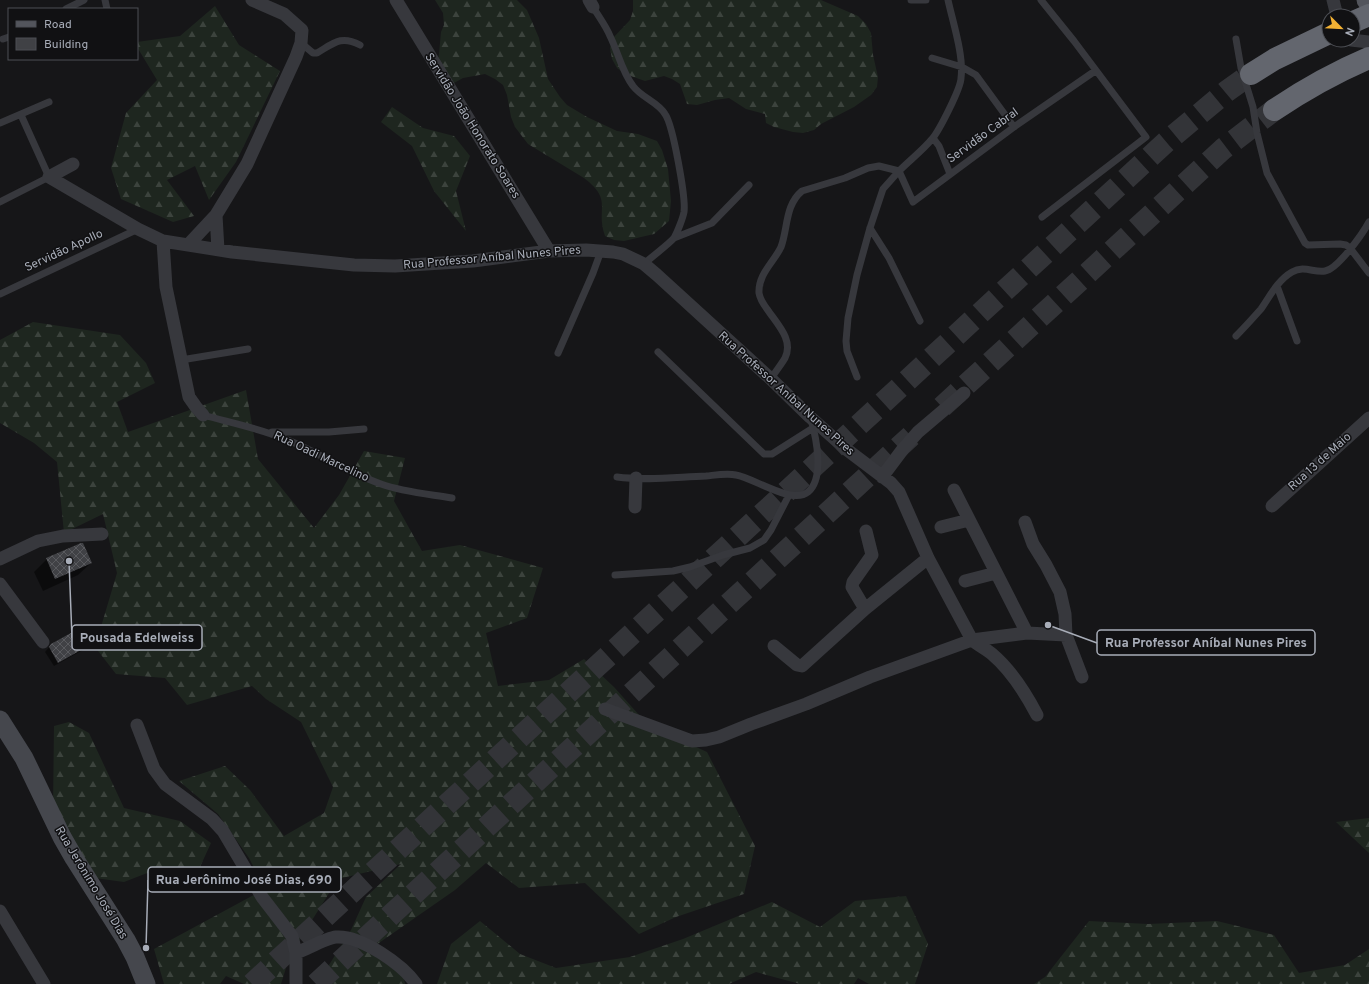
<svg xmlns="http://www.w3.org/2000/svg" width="1369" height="984" font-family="Overpass,sans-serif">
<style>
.forest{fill:url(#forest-firs)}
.shadow{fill:#0007}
.building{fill:url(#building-cross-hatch)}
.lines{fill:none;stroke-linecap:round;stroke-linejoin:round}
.highway-tunnel{stroke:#333438;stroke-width:22;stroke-dasharray:22 11;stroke-linecap:butt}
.lane{stroke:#37383d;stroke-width:7}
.street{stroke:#37383d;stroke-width:13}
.secondary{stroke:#45474d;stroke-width:19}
.primary{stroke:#53555c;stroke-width:21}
.highway{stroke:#63666e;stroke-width:22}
.labels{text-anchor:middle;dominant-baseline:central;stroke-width:3;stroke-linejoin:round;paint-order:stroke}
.street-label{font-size:12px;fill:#a8adb8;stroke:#111113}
.leader{fill:none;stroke:#a8adb8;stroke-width:1.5}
.callout-dot{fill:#a8adb8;stroke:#111113;stroke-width:1.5}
.callout{fill:#111113;stroke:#a8adb8;stroke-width:1.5}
.callout-label{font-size:13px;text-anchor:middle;font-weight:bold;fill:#a8adb8}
</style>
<defs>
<pattern id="forest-firs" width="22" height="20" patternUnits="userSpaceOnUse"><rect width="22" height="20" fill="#1e261f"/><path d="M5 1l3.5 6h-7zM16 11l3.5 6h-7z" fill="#3c433d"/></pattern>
<pattern id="building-cross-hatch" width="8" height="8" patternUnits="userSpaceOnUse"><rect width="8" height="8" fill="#404145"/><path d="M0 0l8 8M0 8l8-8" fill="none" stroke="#595a5e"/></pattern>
</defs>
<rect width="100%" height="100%" fill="#161618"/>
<path class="forest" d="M435,0h82l10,10 12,28 9,41 12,18 7,8 20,12 30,14 21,3 19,7 5,9 6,19 3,32 -2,20 -15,13 -30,7 -10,-1 -9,-4c-10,-28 9,-35 -21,-58l-56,-34 -13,-17 -4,-10 -4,-22 -4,-10 -8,-6 -10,-5 -22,4 -9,5 -17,-17 2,-12 2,-22 3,-7 -1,-12z
M633,0h188l37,16 8,8 5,9 2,22 5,22 -1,10 -6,8 -17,12 -33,17 -7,6 -11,3 -10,-1 -19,-5 -8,-4 -1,-9 -19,-5 -17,-11 -14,2 -18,5 -10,-1 -7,-20 -8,-5 -8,-3 -19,5 -20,-7 -8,-6 -5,-9 -2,-11 3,-10 17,-18 3,-9z
M215,6l24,39 41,26 -44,91 -27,38 -14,-34 -28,14 27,36 -21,6 -52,-23 -10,-31 15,-55 31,-33 -20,-33v-5l43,-6z
M392,107l31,21 31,8 16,20 -14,35 10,40 -32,-40 -22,-45 -31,-24z
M33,322l87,13 26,28 9,20 -38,19 11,30 118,-42 12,69 56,69 25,-33 25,-44 41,7 -11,43 28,50 38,-6 83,23 -16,50 -41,15 12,53 51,-6 35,-21 30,28 34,38 59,27 48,94 -11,48 -68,23 -37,17 -54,-51 -66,5 -33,-25 -31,27 -79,55 27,28 2,11h-88l34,-54 15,-33 35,-33 -63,15 -48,76 -9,29h-37l-18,-8 -6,8h-56l-10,-35 111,-60 -16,-31 -31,-44 -39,-33 46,-15 25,24 34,46 40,-23 9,-26 -32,-65 -35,-23 -14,-13 -65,19 -22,-27 -49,-4 -21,-27 22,-74 -14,-59 -39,19 -7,-71 -23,-19 -34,-20v-83z
M69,722l20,11 35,75 56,13 31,22 -18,39 -33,-14 -36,14 -29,-4 -42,-69 1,-83z
M1369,818v35l-33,-31z
M906,896l22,48 -13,40h-46l-11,-6 -4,6h-54l-44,-12 -27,12h-292l14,-40 29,-23 40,33 36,14 74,-11 53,-18 89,-37 48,25 35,-26z
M1089,921l59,3 69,-3 57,14 25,38 46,-8 24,-16v35h-335l11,-7z"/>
<path class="shadow" d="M47,559l44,4 -13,12 -35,16 -9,-19z
M51,645l36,1 -4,4 -29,16 -9,-14z"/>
<path class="building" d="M81,543h2l9,20 -37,16 -9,-21z
M78,629l10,17 -30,17 -9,-16 2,-3z"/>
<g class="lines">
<path class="highway-tunnel" d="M942,407l281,-258 51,-39
M252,984l914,-842 61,-51 24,-17
M316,984l595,-548"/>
<path class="lane" d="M105,0l2,9
M911,0h15
M1041,0l33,41 72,96 -104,80
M593,7c6,10 13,19 17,29 8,16 12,36 23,50 9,12 25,16 32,28 8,11 21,84 19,98 -1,6 -7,21 -10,26 -6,7 -23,19 -30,26
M66,9l18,-9
M3,39l6,-2
M1236,39l5,29 12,39 4,26 10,40 27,50 11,20 3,2 32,-1 6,1 4,3 19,25
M301,43l12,10h4c17,-10 24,-18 43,-8
M932,58l30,9 14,8 38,52
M0,123l49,-21
M933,138l6,8 11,28
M0,202l49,-25 -28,-62
M870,228l19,30 31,63
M674,238l38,-15 37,-38
M1277,286l20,55
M0,294l138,-65
M1236,336c9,-9 17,-18 25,-27 9,-13 17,-29 31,-37 12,-7 22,1 33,-1 13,-2 38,-38 44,-49
M658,352l106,102h8l41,-26
M558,353l35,-80 8,-22
M181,360l67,-11
M857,377l-10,-26 -1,-10 2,-23 9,-43 13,-47 13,-39 16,-18 14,31 101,-75 81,-56
M771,379c4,-7 10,-14 14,-21 9,-18 -8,-34 -18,-49 -3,-4 -7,-10 -8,-16 -1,-19 15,-31 22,-46 7,-19 4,-42 21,-56l43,-13 23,-10 11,-2 20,5c11,-11 24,-21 33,-32 7,-8 29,-51 29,-61 3,-22 -8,-55 -13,-78
M203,415c29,8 60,14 87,26 31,13 59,32 91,43 22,8 47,10 71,14
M272,432h57l35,-3
M617,477c29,4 60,0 89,-1 10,-1 21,-3 30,-1 18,3 56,30 72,17 17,-14 8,-55 3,-73
M615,575l58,-4 17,-4 33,-12 27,-7 14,-8 7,-10 18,-35"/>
<path class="street" d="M396,0l153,251
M589,0l4,7
M1333,0l4,16
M1351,40l18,2
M49,177l89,52 25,12 69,11 122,13 41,1 78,-5 76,-10 37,-1 27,2 10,2 21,10 13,11 114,104 39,38 36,32 45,34 8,9 29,66 44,82 55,-7 39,2 16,42
M49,177l24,-13
M216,215l2,35
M163,241l3,46 23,110 7,10 7,8
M188,245l28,-30 31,-51 49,-107 5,-14 1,-13 -18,-16 -32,-14
M882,477l21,-28 15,-17 46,-39
M954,490l73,143
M1272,506l97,-88
M635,507l1,-29
M1025,522l8,22 13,21 14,27 5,22 1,21
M941,527l28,-7
M0,559l38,-18 25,-5 39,-2
M965,581l31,-8
M0,584l43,58
M865,609l-13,-22 1,-5 19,-27 -6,-24
M774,646l23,19 5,1 63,-57 63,-51
M605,709l87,32 14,-1 13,-3 32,-13 55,-20 64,-27 102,-37c6,5 14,9 20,14 19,16 34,40 45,61
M137,725l17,44 11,15 47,35 11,12 39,66 30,39 4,17v31
M0,911l44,73
M296,953c11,-4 30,-15 40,-16 25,-2 67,28 80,47"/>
<path class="secondary" d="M0,720l24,38 38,79 12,21 52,82 9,17 11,27"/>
<path class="primary" d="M1367,0l2,2"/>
<path class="highway" d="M1353,22l16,-7
M1251,74l24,-15 54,-26
M1274,110c30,-20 62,-38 95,-52"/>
</g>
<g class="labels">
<g class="street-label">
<text transform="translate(472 126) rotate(58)">Servidão João Honorato Soares</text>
<text transform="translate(983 136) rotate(-36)">Servidão Cabral</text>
<text transform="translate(64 251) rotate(-25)">Servidão Apollo</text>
<text transform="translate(492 258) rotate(-5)">Rua Professor Aníbal Nunes Pires</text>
<text transform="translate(786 394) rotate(42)">Rua Professor Aníbal Nunes Pires</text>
<text transform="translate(321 457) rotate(25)">Rua Oadi Marcelino</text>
<text transform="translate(1320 462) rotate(-42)">Rua 13 de Maio</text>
<text transform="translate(91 883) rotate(59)">Rua Jerônimo José Dias</text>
</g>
</g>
<path class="leader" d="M69 561L72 638M1048 625L1097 643M146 948L148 880"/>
<g class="callout-dot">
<circle cx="69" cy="561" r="4"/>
<circle cx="1048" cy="625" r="4"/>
<circle cx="146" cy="948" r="4"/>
</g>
<g class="callout">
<rect x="72" y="625" width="130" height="25" rx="4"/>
<rect x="1097" y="630" width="218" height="25" rx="4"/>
<rect x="148" y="867" width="193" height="25" rx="4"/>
</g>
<g class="callout-label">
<text x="137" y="642">Pousada Edelweiss</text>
<text x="1206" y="647">Rua Professor Aníbal Nunes Pires</text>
<text x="244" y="884">Rua Jerônimo José Dias, 690</text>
</g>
<rect x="8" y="8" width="130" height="52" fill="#111113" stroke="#4d4f55"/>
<rect x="16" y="21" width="20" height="6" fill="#53555c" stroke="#4d4f55"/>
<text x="44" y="28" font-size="12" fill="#a8adb8">Road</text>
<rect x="16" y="38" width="20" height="12" fill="#404145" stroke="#4d4f55"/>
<text x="44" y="48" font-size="12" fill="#a8adb8">Building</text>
<g transform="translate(1341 28) rotate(114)"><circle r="19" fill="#111113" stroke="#4d4f55"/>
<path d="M0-3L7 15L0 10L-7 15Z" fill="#f2b134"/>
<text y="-6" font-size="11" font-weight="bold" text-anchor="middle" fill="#a8adb8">N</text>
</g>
</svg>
